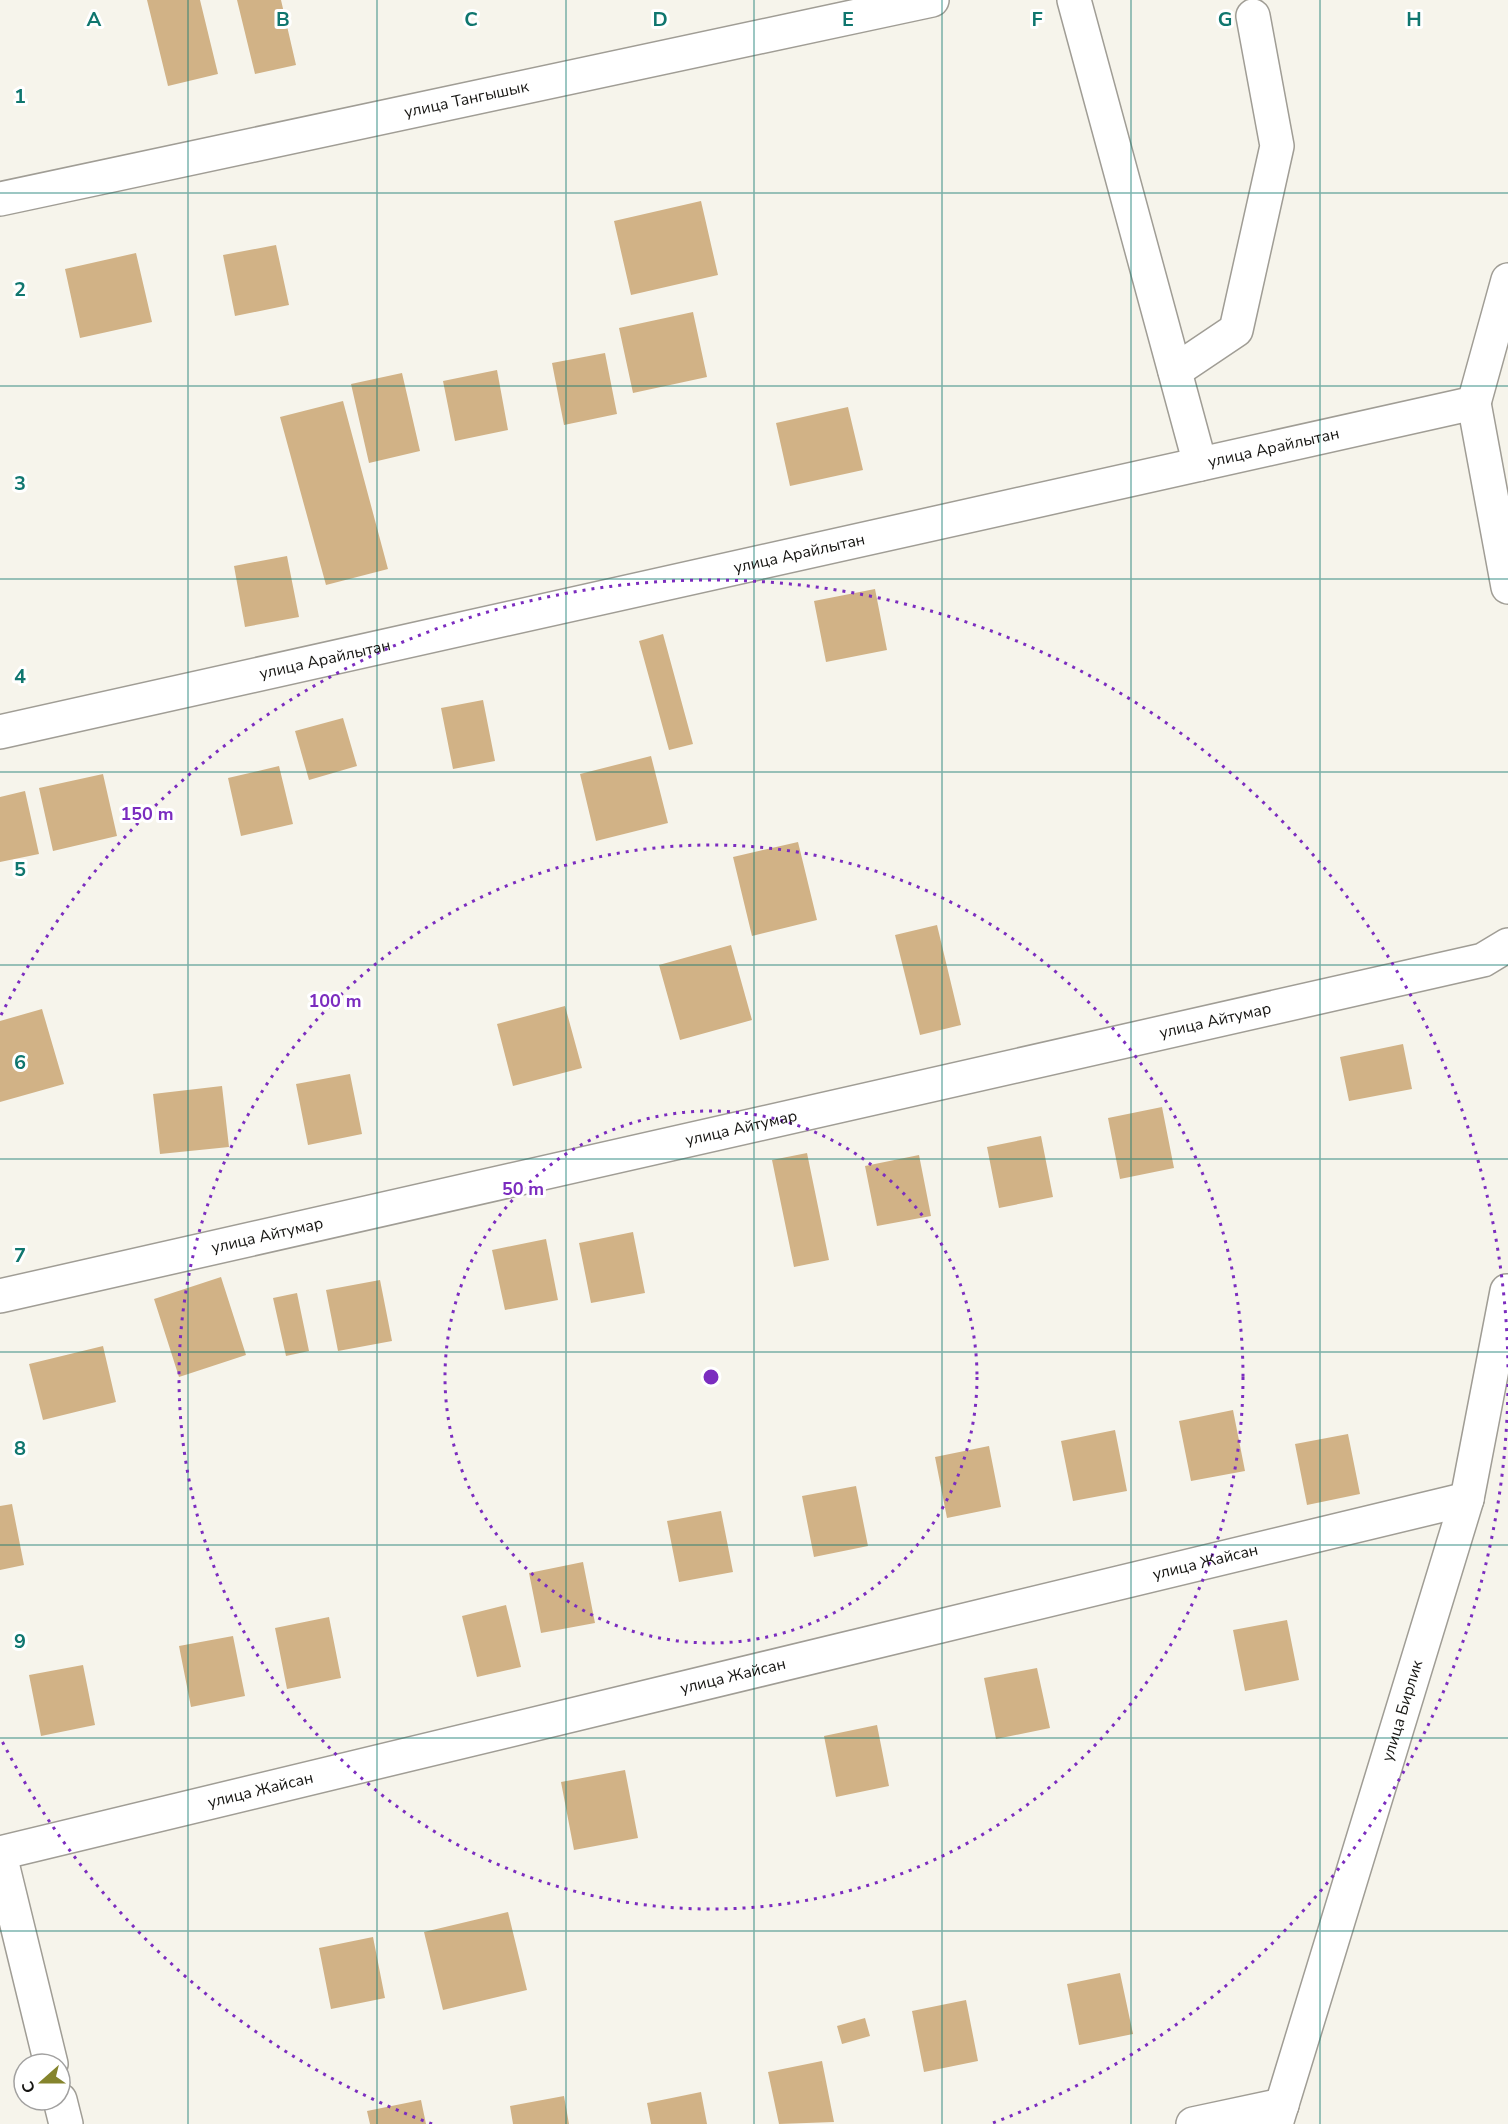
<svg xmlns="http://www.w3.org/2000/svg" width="1508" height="2124" font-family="'Nunito Sans',sans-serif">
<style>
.building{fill:#d1b286}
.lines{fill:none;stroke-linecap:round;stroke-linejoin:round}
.minor-casing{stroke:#a09d95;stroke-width:36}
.minor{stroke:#fff;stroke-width:33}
.grid{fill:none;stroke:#0f766e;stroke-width:1.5;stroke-opacity:0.55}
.ring{fill:none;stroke:#7b2cbf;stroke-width:3;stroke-dasharray:3 6}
.labels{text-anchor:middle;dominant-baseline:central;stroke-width:6;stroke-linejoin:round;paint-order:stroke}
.street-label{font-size:16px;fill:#161512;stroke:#fff}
.grid-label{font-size:20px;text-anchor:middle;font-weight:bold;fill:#0f766e;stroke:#fff;stroke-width:6;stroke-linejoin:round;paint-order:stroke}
.centre{fill:#7b2cbf;stroke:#fff;stroke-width:3}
.ring-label{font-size:18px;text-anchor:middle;font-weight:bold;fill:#7b2cbf;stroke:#fff;stroke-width:6;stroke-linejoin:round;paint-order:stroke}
</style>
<rect width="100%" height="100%" fill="#f6f4eb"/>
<path class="building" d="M147,0h53l18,74 -50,12z
M237,0h44l15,65 -41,9z
M701,201l17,74 -87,20 -17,-74z
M276,245l13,60 -54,11 -12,-61z
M136,253l16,69 -72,16 -15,-69z
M693,312l14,65 -74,16 -14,-65z
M605,353l12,61 -53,11 -12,-62z
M497,370l11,60 -53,11 -12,-60z
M402,373l18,78 -51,12 -18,-79z
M343,401l45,168 -62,16 -46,-168z
M848,407l15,63 -73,16 -14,-63z
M287,556l12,61 -54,10 -11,-61z
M875,589l12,61 -61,12 -12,-61z
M663,634l30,110 -24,6 -30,-109z
M483,700l12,61 -42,8 -12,-61z
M343,718l14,48 -48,14 -14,-49z
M651,756l17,67 -72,18 -16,-67z
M279,766l14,58 -52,12 -13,-58z
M103,774l14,62 -64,15 -14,-63z
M25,791l14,63 -39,8v-65z
M798,842l19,78 -65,16 -19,-79z
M937,925l24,100 -41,10 -25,-100z
M731,945l21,75 -72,20 -21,-75z
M565,1006l17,62 -69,18 -16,-62z
M42,1009l22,75 -64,18v-81z
M1403,1044l9,45 -63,12 -9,-44z
M350,1074l12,60 -54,11 -12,-61z
M222,1086l7,61 -69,7 -7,-60z
M1162,1107l12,61 -54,11 -12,-61z
M1041,1136l12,61 -54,11 -12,-61z
M807,1153l22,107 -35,7 -22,-107z
M919,1155l12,61 -54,10 -12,-60z
M633,1232l12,61 -54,10 -12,-60z
M546,1239l12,61 -53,10 -13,-60z
M221,1277l25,78 -67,22 -25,-78z
M380,1280l12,61 -54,10 -12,-61z
M297,1293l12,58 -23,5 -13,-58z
M103,1346l13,56 -73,18 -14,-56z
M1233,1410l12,61 -54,10 -12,-60z
M1115,1430l12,61 -54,10 -12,-60z
M1348,1434l12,60 -53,11 -12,-61z
M989,1446l12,61 -54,11 -12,-61z
M856,1486l12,60 -54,11 -12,-61z
M12,1504l12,61 -24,5v-64z
M721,1511l12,61 -54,10 -12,-61z
M583,1562l12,61 -54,10 -12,-60z
M506,1605l15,62 -44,10 -15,-61z
M329,1617l12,61 -54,11 -12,-61z
M1287,1620l12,60 -54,11 -12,-61z
M233,1636l12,60 -54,11 -12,-61z
M83,1665l12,60 -54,11 -12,-61z
M1037,1668l13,60 -54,11 -12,-61z
M877,1725l12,61 -53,11 -12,-61z
M625,1770l13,68 -64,12 -13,-68z
M508,1912l19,78 -84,20 -19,-78z
M373,1937l12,61 -54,11 -12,-61z
M1120,1973l13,61 -54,11 -12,-61z
M966,2000l12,61 -54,11 -12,-61z
M865,2018l5,18 -28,8 -5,-18z
M822,2061l12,61 -55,2 -11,-52z
M701,2092l6,32h-56l-4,-21z
M564,2096l5,28h-56l-3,-18z
M421,2100l5,24h-56l-3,-13z"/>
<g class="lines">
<defs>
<g id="minor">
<path d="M1074,0l126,464"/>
<path id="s1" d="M0,199l932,-199"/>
<path d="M1175,371l61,-41 41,-184 -24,-130"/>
<path d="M1474,403l34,184"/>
<path id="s2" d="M0,732l1474,-329 34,-123"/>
<path id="s3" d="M0,1296l1483,-336 25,-15"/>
<path id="s4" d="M0,1853l1467,-354"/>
<path d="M0,1855l51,209"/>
<path d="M60,2100l6,24"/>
<path d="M1193,2124l89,-19"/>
<path id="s5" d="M1276,2124l191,-625 40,-208"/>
</g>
</defs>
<use href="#minor" class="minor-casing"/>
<use href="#minor" class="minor"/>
</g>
<path class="grid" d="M188,0v2124M377,0v2124M566,0v2124M754,0v2124M942,0v2124M1131,0v2124M1320,0v2124M0,193h1508M0,386h1508M0,579h1508M0,772h1508M0,965h1508M0,1159h1508M0,1352h1508M0,1545h1508M0,1738h1508M0,1931h1508"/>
<g class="ring">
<circle cx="711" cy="1377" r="266"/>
<circle cx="711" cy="1377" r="532"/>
<path d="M1508 1384A797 797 0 0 1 990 2124M432 2124A797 797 0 0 1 1 1739M1 1015A797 797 0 0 1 1508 1370"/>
</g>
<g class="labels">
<g class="street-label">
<text stroke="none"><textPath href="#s1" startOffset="477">улица Тангышык</textPath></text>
<text stroke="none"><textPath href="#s2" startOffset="1305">улица Арайлытан</textPath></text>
<text stroke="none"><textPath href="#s2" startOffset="819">улица Арайлытан</textPath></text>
<text stroke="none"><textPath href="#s2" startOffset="333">улица Арайлытан</textPath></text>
<text stroke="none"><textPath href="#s3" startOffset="1246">улица Айтумар</textPath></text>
<text stroke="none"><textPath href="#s3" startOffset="760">улица Айтумар</textPath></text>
<text stroke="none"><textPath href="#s3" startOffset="274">улица Айтумар</textPath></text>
<text stroke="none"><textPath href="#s4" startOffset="1240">улица Жайсан</textPath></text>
<text stroke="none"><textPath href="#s4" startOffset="754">улица Жайсан</textPath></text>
<text stroke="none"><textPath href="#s5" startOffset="432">улица Бирлик</textPath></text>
<text stroke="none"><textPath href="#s4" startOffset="268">улица Жайсан</textPath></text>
</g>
</g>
<g class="grid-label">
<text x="94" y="26">A</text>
<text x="283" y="26">B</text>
<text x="471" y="26">C</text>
<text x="660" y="26">D</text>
<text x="848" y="26">E</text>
<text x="1037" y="26">F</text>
<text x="1225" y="26">G</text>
<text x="1414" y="26">H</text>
<text x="20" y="103">1</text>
<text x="20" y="296">2</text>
<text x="20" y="490">3</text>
<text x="20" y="683">4</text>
<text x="20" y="876">5</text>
<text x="20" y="1069">6</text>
<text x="20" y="1262">7</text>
<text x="20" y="1455">8</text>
<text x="20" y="1648">9</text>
</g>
<circle cx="711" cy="1377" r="9" class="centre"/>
<g class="ring-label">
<text x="147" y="820">150 m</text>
<text x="335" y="1007">100 m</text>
<text x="523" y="1195">50 m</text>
</g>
<g transform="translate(42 2082) rotate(249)"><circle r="28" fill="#ffffff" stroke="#a2a1a0" stroke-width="1.5"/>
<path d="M0-4.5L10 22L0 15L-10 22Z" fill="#85842d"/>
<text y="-9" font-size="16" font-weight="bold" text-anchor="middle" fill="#161512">С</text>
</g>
</svg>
